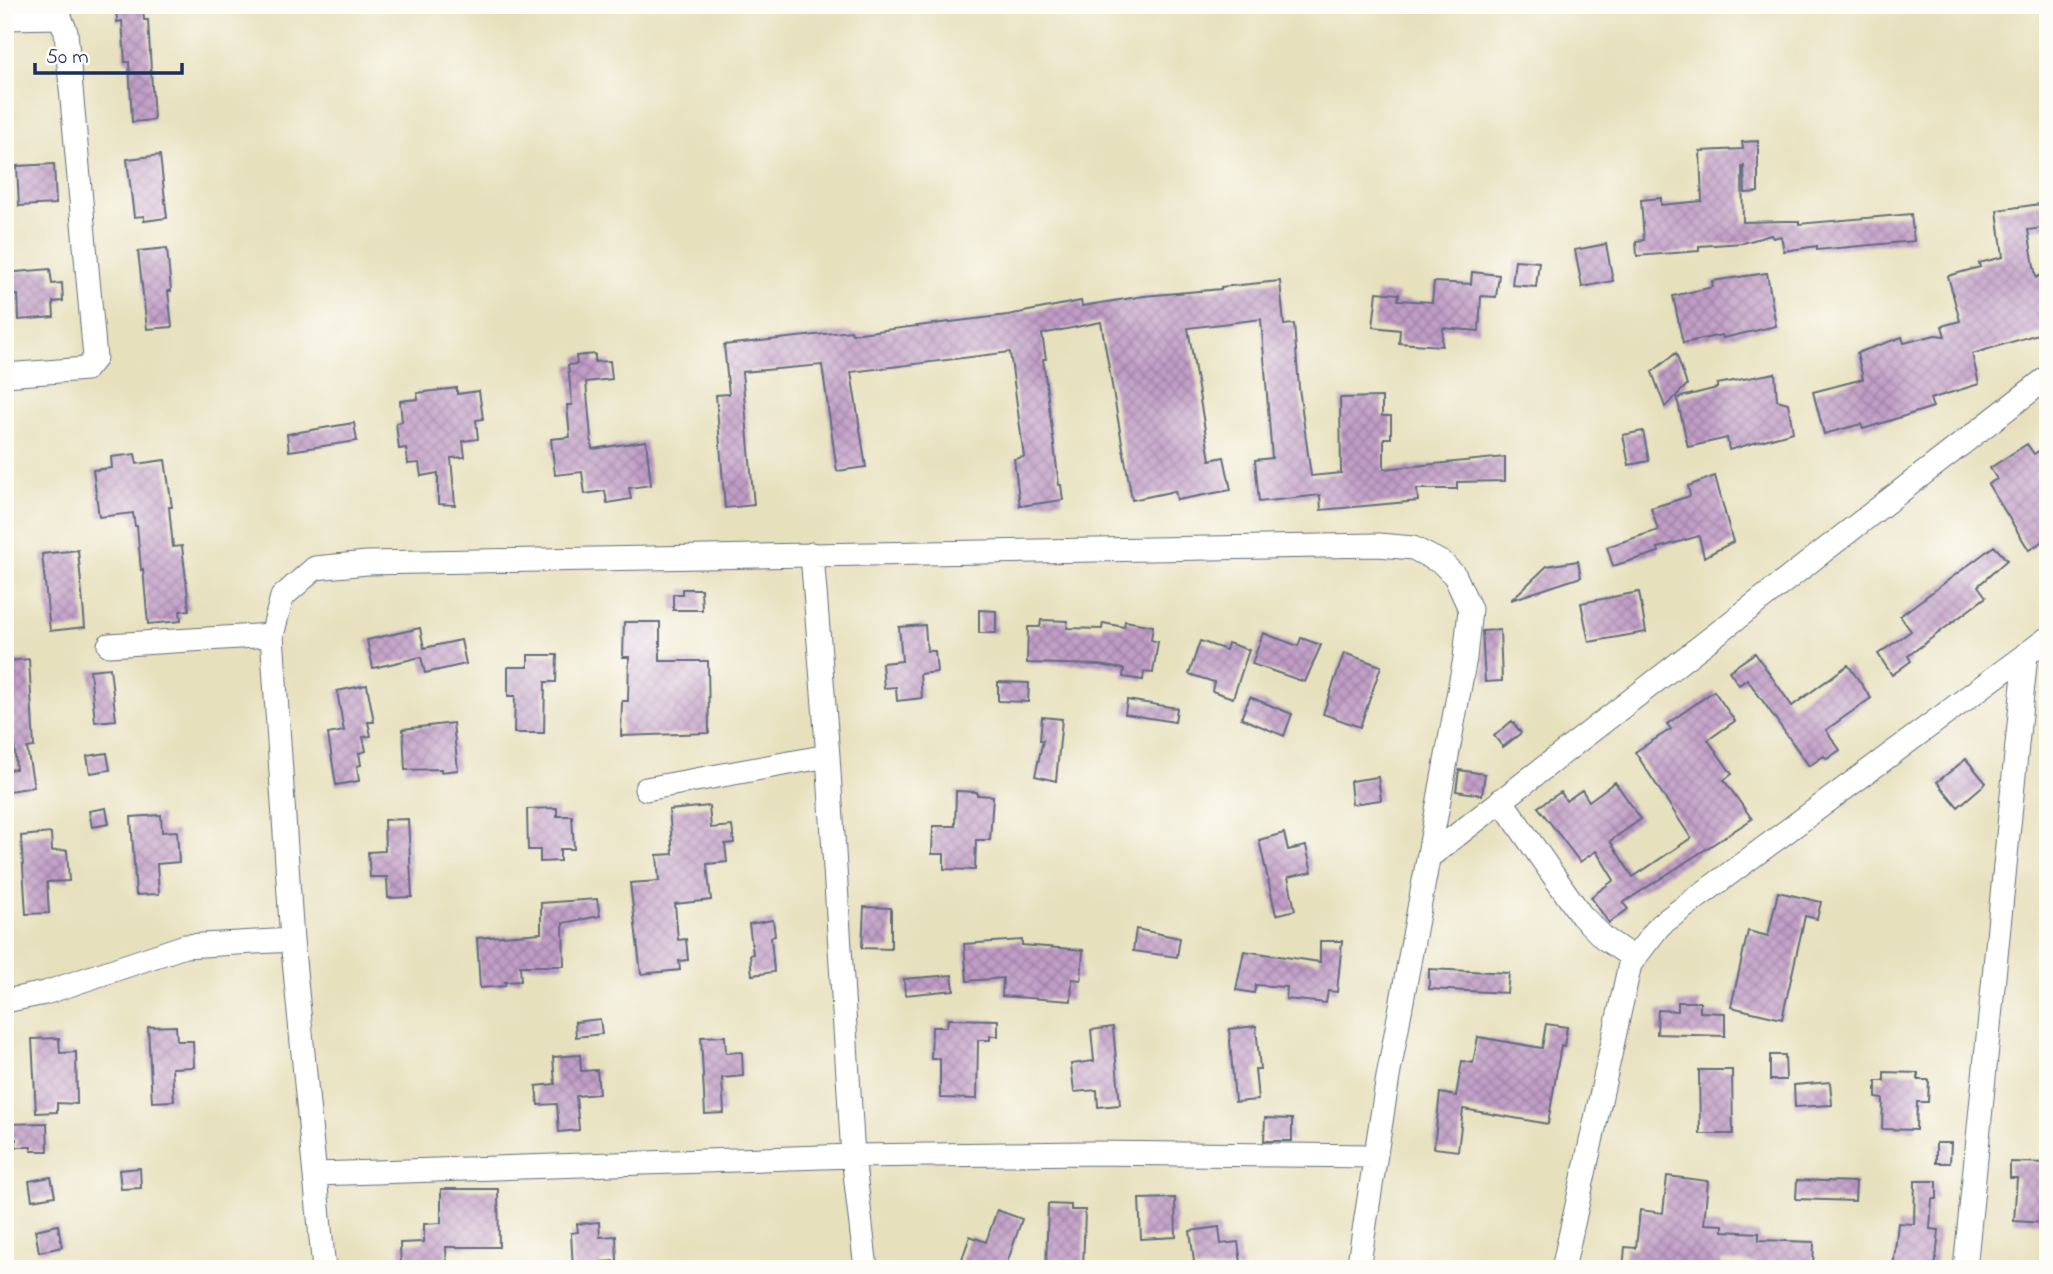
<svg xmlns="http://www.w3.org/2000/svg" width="2053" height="1274" font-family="'Indie Flower',sans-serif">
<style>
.building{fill:url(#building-cross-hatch)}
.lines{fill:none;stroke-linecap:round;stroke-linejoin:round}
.minor-casing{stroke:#626d7f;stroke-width:25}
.minor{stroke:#fff;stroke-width:23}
</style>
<defs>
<pattern id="building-cross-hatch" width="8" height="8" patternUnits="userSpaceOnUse" patternTransform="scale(1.75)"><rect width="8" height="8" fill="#c19dc6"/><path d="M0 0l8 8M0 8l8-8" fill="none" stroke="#9c80a4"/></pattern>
</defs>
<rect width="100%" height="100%" fill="#fdfcf7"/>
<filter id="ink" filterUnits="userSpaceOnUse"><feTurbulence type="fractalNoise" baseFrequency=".0143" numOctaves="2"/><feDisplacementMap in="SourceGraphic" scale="14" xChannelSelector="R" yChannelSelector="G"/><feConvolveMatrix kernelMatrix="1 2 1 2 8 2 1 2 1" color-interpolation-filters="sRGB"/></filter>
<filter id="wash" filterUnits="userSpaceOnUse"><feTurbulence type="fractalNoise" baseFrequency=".00686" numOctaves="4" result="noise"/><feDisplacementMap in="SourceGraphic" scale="28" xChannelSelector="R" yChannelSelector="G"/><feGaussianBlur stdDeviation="1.57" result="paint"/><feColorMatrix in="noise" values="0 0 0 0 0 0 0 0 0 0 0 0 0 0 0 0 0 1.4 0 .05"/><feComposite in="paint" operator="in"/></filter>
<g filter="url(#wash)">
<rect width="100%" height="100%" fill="#e7e0bd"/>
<g id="blocks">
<path class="building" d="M116,5h27l1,15h4l6,100 -22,2 -3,-60h-4l-3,-41 -5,1z
M1758,141v51l-13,1 -1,-27 -2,1 1,55 42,-1h14v3l112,-10 3,27 -97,9v-4l-33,5 -3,-15 -8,2 -2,-3 -28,8 -44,3v5l-62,5 -1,-15 8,-1 -3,-40 20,-2v7l41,-4 -2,-50 43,-2 -1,-7z
M160,155l7,63 -23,3v-5l-10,1 -7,-58z
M54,164l2,40 -37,2 -2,-40z
M2048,203v24l-20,3 8,48 12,-8v61l-76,23 7,30 -49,15 3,8 -70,22 -2,-5 -37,10 -11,-42 50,-13 -6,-26 45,-16 2,6 31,-8 10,1 -3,-10 18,-5 -12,-45 32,-9 -1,-4 24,-6 -6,-47z
M1606,244l7,37 -31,6 -7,-37z
M167,248l4,43h-3l4,36 -25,2 -9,-78z
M1515,260l24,2 -3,25 -24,-2z
M50,269l2,15 10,-1 1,18 -10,1 1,15 -35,3 -1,-25 -13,1v-23z
M1472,272l27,3 -3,22 -15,-1 -2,35 -36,-3 -1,18 -43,-3 1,-13 -27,-3 4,-35 22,2 -1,6 34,2 2,-20 37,2z
M1767,273l9,53 -53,12 -1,-3 -39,8 -10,-47 40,-9 -1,-6z
M1280,281l4,44 10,-1 5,64 12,88 30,-3 -1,-75 42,-1v19h9v22h-7v31l121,-12v24l-48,1v7h-40l1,12 -97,9 -1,-15 -61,7 -4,-42 17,-2 -11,-139 -73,9 22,132 14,-3 7,33 -54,10 -2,-9 -43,9 -31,-178 -59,12 4,25h-3l16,126h2l2,15 -43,6 -6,-47 10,-2 -14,-105 -159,20 15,95 -29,4 -15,-106 -80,7 12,133 -29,3 -9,-113 13,-1 -5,-49 127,-14 1,3 156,-19 73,-14 1,5 62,-10 77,-7v-2z
M1676,353l11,32 -22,22 -13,-35z
M595,354v8l15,-1 2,18 -26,3 6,67 54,-8 5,44 -22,3 2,11 -24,4 -2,-12 -20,3 -3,-22 -27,3 -4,-36 19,-2 -3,-32h5l-4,-40 9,-1 -1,-8z
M1775,373l2,27 11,3 5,29 -64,18 -2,-12 -39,9 -11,-49 40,-10v-4z
M457,388v6l22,-3 4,28 -7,1 2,19 -15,2 2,16 -14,1 4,47 -17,-1v-31l-17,3 -2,-13 -11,1 -2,-16 -7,1 -3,-26 6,-1 -2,-21 18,-2 -1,-6z
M354,423l3,18 -68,10 -2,-17z
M1643,431l6,30 -20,4 -6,-30z
M2027,444l7,10 6,-4 8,13v75l-19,12 -41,-66 9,-5 -7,-11z
M135,454l2,10 28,-4 7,47h-3l4,40 9,-1 5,42 2,22 -9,1 1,10 -33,3 -5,-55 -2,1 -4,-44h-2l-2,-13 -34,4 -6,-47 19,-2 -1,-11z
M1715,476l18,66 -29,15 -5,-21 -41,12 1,4 -46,14 -6,-19 51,-17 -7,-22 39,-12 -2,-10z
M1994,546l13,14 -29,26 8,11 -78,59 3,5 -19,14 -14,-21 33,-23 -11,-15z
M78,550l7,77 -35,4 -8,-77z
M1578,561l3,16 -70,23 36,-34z
M682,589h19l1,21h-29v-16h9z
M1639,592l7,40 -57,10 -8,-39z
M979,610l17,1v22h-17z
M1041,620l27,1 -1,7 35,1 1,-6 21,4 1,-6 28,5 -2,14 7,2 -5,31 -9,-1 -1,8 -20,-3 1,-8 -25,-4 -72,-2 1,-36h12z
M624,622h36v39h48l1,72 -88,3 1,-35h6l1,-44h-6z
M925,625l2,26h8l2,21 -17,2 2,24 -25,3 -1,-14 -12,1 -2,-25 20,-2 -3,-34z
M420,628l4,20 37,-8 5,24 -41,9 -4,-16 -48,11 -6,-28z
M1500,630l2,51 -17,1 -3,-51z
M1263,633l35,13 3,-8 20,7 -16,37 -53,-18z
M1200,641l26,9 2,-7 21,7 -16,48 -21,-7 2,-9 -25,-8z
M1344,653l37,13 -21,61 -37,-13z
M1755,653l37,53 56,-41 23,33 -45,32 14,20 -13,9 -3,-3 -15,10 -62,-87 -8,6 -10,-14z
M528,655h29l-1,27h-11l-1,51h-30l1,-37h-7v-29h20z
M29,659l5,88 -7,1 7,39 -25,4 -4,-21 11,-1 -8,-108z
M110,668l6,52 -21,2 -5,-52z
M998,682l31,1 -1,19 -30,-1z
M367,685l7,37h-6l3,14 -8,1 3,14 -7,2 2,12 -4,1 2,15 -23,4 -8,-51 16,-3 -7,-40z
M1714,691l21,30 -27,19 24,34 -8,6 28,39 -129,84 5,6 -19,14 -18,-26 23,-17 -18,-29 -16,11 -42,-55 23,-15 5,9 16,-11 7,11 26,-19 26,37 -31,22 23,36 58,-39 -56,-86 36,-23 -4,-5z
M1250,697l42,17 -8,22 -43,-18z
M1127,700l50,8 -2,14 -50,-8z
M1042,717l20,2 -6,62 -21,-5 8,-36h-3z
M1512,721l9,12 -18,14 -9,-11z
M453,723l5,47 -17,2v-3l-36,1 -2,-41z
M107,753l3,17 -20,3 -3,-17z
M1966,759l20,24 -28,24 -21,-25z
M1459,770l26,4 -3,21 -26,-4z
M1378,777l3,23 -29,4 -2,-23z
M956,791l21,1v3l16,1 -3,44h-14l-1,30 -31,-1v-15h-12l1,-28h22z
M709,806l2,22 21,-2 2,17 -9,1 2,18 -20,2 4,36 -36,4 3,36 8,-1 2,21 -9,1 1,9 -39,4 -11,-91 29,-2 -2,-26 16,-1 -4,-44z
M106,808l3,16 -17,3 -3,-16z
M557,808v8h15l2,33h-14v12l-20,1v-12h-12l-1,-41z
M161,815l1,17 15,-1 2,31 -22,2 2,30 -23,1 -5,-78z
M408,819l4,78 -24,1 -1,-21h-17l-2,-25 17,-1 -1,-31z
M51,833l1,18 15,-1 2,31 -22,1 2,31 -23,1 -5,-78z
M1284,833l4,17 18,-4 6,26 -24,5 7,33 -19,5 -17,-75z
M1778,892l43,10 -4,17 -12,-3 -23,103 -51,-12 17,-76 20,5z
M597,899l3,17 -37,7 1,43h-44l1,15 -16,1v4l-25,2 -3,-50 64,-5v-30z
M864,907l27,1v41l-29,-1z
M773,920l2,16 -4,1 3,35 -22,3 -2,-20 3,-1 -4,-30z
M1136,929l44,9 -3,19 -44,-6z
M1022,940v5l61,5 -2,30 -9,-1 -1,22 -69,-5 1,-18 -36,3 -3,-37z
M1320,941h22l-5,51 -9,-1 -2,12 -40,-4 1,-12 -31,-2 -2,8 -18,-3 8,-39 76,11z
M1429,969l80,4 -2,20 -78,-4z
M952,975l2,15 -49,5 -1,-16z
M1678,1002h22v10l25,1v23l-68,-2 1,-24 20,1z
M600,1019l2,15 -26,3 -1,-15z
M948,1019l50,1v16h-8v4h-12l-1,59 -37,-1v-39h-9l1,-32h15z
M1546,1024l21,3 -3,19 -3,-1 -13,79 -85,-15 -5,42 -24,-3 6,-55 16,3 6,-35 11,2 5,-26 64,11z
M176,1026l1,15h16l1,26 -22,1 2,33 -22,1 -4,-75z
M1256,1026l4,43h-5l3,31 -23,2 -6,-73z
M1113,1027l7,78 -22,2 -1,-17 -23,2 -3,-28 23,-3 -3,-31z
M725,1036l1,17 16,-1 1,24 -21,2 2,35 -19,1 -4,-77z
M59,1038l1,15 16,-1 1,52 -20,-1v9l-21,1 -4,-74z
M580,1055l1,16 16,-1 2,24 -23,2 3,34 -20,2 -2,-28 -19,1 -2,-19 19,-2 -2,-27z
M1770,1055h15l1,25h-16z
M1699,1070h33l1,64h-33z
M1884,1072l34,1v7h11l-1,22h-11l-1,28 -34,-1 1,-30 -7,-1v-17h8z
M1830,1082l2,23 -37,2 -1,-22z
M1265,1118l27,1v22h-28z
M47,1123l1,28h-17v-4h-15v-8h-9v-15z
M1936,1143h15l-1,20h-14z
M2010,1162l38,1 -3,60 -31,-2 3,-43h-7z
M140,1168l1,20 -20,1 -2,-19z
M1667,1176l41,5 -4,43 19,1v6l36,2v7l55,2 -1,27h-30v-3l-63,-6v8l-50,-4 -1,5h-46l2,-22 11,1 4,-38 23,3z
M51,1177l4,19 -23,4 -3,-19z
M1797,1180l59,2 -1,19 -59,-2z
M1915,1181h22v18h-5l-2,30 9,1 -4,39h-42l5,-46 16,1z
M441,1189h57l1,58h-53l1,22h-46l-1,-26 24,-1v-18l17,-1z
M1175,1198l1,39 -35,2 -2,-40z
M1048,1204l23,1v5h14l-2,59h-37z
M997,1210l25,9 -17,50h-26l-18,-7 9,-26 16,6z
M599,1222l1,15 16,-1 1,25 -16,1v7h-28l-2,-36 7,-1 -1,-8z
M58,1225l4,22 -23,5 -4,-22z
M1219,1227l2,17 17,-2 4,27h-47l-5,-38z"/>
</g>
</g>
<g filter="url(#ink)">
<use href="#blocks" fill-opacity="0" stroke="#626d7f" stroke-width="2"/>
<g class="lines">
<defs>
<path id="minor" d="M5,18l55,-1 6,15 29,326 -9,11 -81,6
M812,554l16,202 25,400 13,113
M109,645l163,-10
M646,789l182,-33
M1501,800l80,115 23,23 25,17 1,9
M1430,856l618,-479
M5,1001l40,-8 140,-47 107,-6
M316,1174l537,-18 236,-3 285,3
M324,1269l-32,-329 -20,-305 10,-38 33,-29 52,-5 1012,-18 34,3 29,15 13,13 15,33 -5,49 -77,419 -30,192
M1563,1269l67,-305 30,-39 388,-287
M1965,1269l61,-615"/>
</defs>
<use href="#minor" class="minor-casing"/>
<use href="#minor" class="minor"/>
</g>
</g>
<rect width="2053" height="1274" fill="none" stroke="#fdfcf7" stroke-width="28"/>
<path d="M35 63v10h147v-10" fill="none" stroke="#1b2f5e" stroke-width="3.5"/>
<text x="46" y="63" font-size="21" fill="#1b2f5e" stroke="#fdfcf7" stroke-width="5" paint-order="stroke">50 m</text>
</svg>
